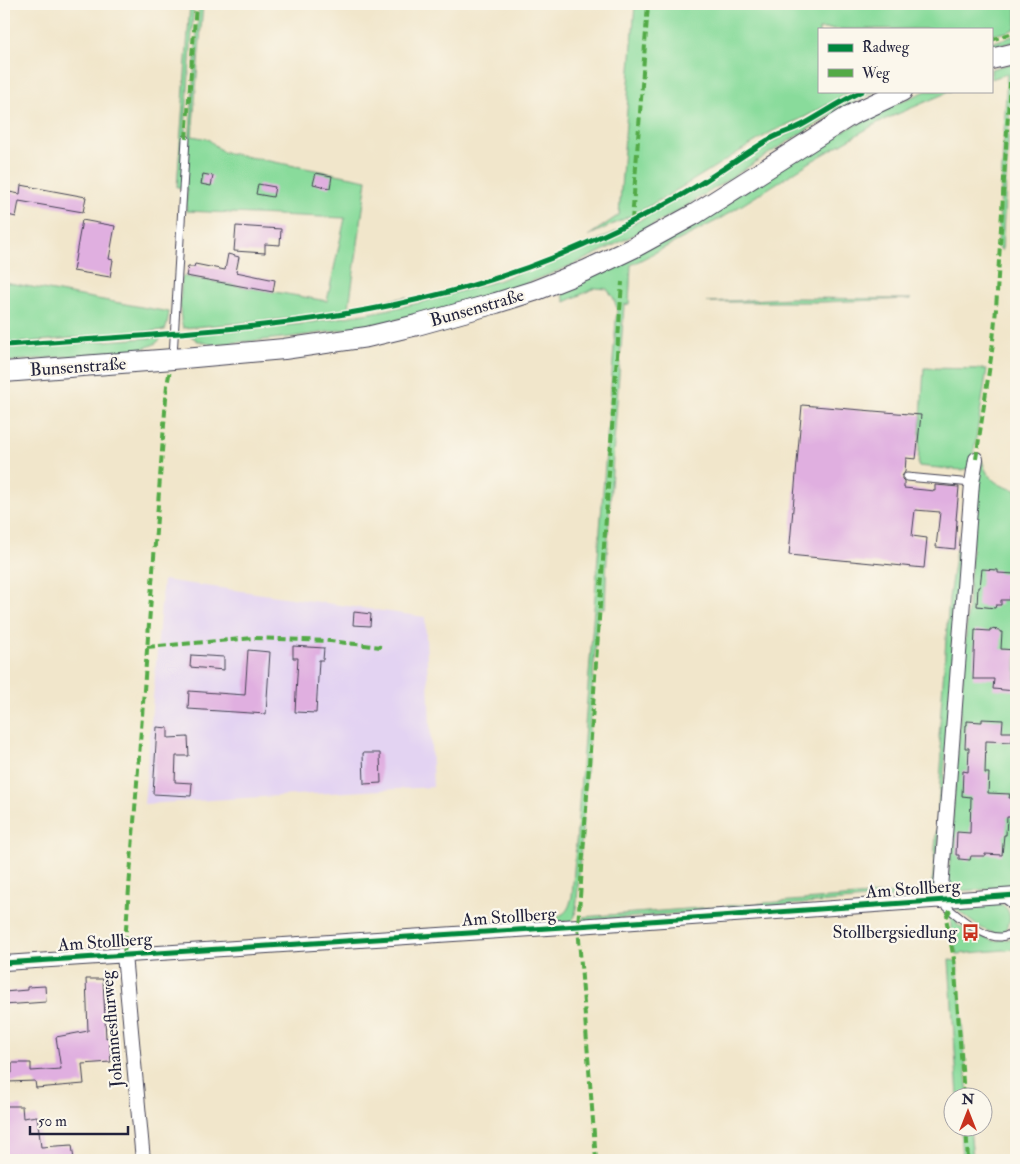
<svg xmlns="http://www.w3.org/2000/svg" width="1020" height="1164" font-family="'IM FELL Double Pica',serif">
<style>
.built{fill:#e3d3f2}
.green{fill:#89db9b;stroke:#567e6b}
.building{fill:#e0afe0}
.lines{fill:none;stroke-linecap:round;stroke-linejoin:round}
.service-casing{stroke:#413f51;stroke-width:9}
.minor-casing{stroke:#413f51;stroke-width:16}
.secondary-casing{stroke:#413f51;stroke-width:22}
.service{stroke:#fff;stroke-width:7}
.minor{stroke:#fff;stroke-width:14}
.secondary{stroke:#fff;stroke-width:20}
.quiet{stroke:#53aa46;stroke-width:4;stroke-dasharray:8 4;stroke-linecap:butt}
.cycleway-casing{stroke:#fbf7ec;stroke-width:8}
.cycleway{stroke:#00873e;stroke-width:5}
.labels{text-anchor:middle;dominant-baseline:central;stroke-width:4.5;stroke-linejoin:round;paint-order:stroke}
.street-label{font-size:18px;fill:#22223b;stroke:#fbf7ec}
.poi-label{font-size:18px;fill:#22223b;stroke:#fbf7ec;text-anchor:end}
</style>
<rect width="100%" height="100%" fill="#fbf7ec"/>
<filter id="ink" filterUnits="userSpaceOnUse"><feTurbulence type="fractalNoise" baseFrequency=".02" numOctaves="2"/><feDisplacementMap in="SourceGraphic" scale="10" xChannelSelector="R" yChannelSelector="G"/><feConvolveMatrix kernelMatrix="1 2 1 2 8 2 1 2 1" color-interpolation-filters="sRGB"/></filter>
<filter id="wash" filterUnits="userSpaceOnUse"><feTurbulence type="fractalNoise" baseFrequency=".0096" numOctaves="4" result="noise"/><feDisplacementMap in="SourceGraphic" scale="20" xChannelSelector="R" yChannelSelector="G"/><feGaussianBlur stdDeviation="1.12" result="paint"/><feColorMatrix in="noise" values="0 0 0 0 0 0 0 0 0 0 0 0 0 0 0 0 0 1.4 0 .05"/><feComposite in="paint" operator="in"/></filter>
<g filter="url(#wash)">
<rect width="100%" height="100%" fill="#f1e6cb"/>
<path class="built" d="M163,580l262,37 8,170 -289,17z"/>
<path class="green" d="M190,4h4l-10,140 5,1 10,-141h4l-11,132 16,3 15,13 144,28 -18,127 58,-10c-73,21 -149,24 -224,31 -5,-16 -2,-35 -1,-52l145,25 18,-83 -159,-7 1,-22 -10,-2z
M635,4h381v24l-8,4 -17,3v-6h-172v62h33l-47,26 -34,15 -84,52 -36,21 -25,13 -38,18 31,-21z
M1016,35v6l-25,7v-5z
M1016,62v16l-5,9 -9,164 -4,-5 9,-172 -16,5v-10z
M867,91h9c-67,34 -129,78 -193,117 -21,12 -42,23 -63,34 -95,50 -200,77 -306,92 -33,5 -67,7 -101,11l-15,-4 -10,-7 114,-10 74,-12 43,-9 78,-22 81,-31 62,-30 134,-79z
M926,91h25l-72,31 -67,39 -94,59 -87,45 -2,39 -5,1c-7,101 -16,202 -19,303h-7l-21,293 -2,15 -3,5 -15,1v-5c11,-5 12,-9 15,-21l45,-588 -4,-11 -6,-8 -12,-1 -30,14 -4,-13 279,-156 53,-28z
M4,282l165,30 -2,13 -2,5 -161,14z
M792,298l119,1 -91,3h-113z
M162,337c-6,9 -16,10 -25,13l-133,12v-14z
M924,368l63,1 -14,89 -4,10 -7,2 -44,-4z
M982,460c5,19 16,26 34,30v398l-60,3 -8,-7 28,-388z
M956,549l6,1 -27,339 -4,5 -348,27v-4l339,-26c7,-3 9,-6 11,-14l9,-124 -3,-16 10,-139z
M993,902c3,0 5,0 8,2 13,6 11,28 -4,29 -14,0 -34,-18 -44,-27z
M950,915l8,6 -2,3 9,5 -2,3 5,4 2,-3 8,6 2,-3 14,5 22,-3v11l-59,5 -5,-16z
M949,960l8,1 11,135h-10z
M960,1127h10l3,33h-11z"/>
<g id="blocks">
<path class="building" d="M316,173l16,3 -2,12 -17,-4z
M203,174l10,2 -2,10 -10,-2z
M258,184l17,3 -2,10 -17,-3z
M21,185l65,12 -3,15 -64,-11 -3,16 -12,-3v-23l16,3z
M82,220l33,6 -6,33 4,1 -3,17 -37,-6z
M236,226l45,3 -1,16 -15,-1v9l-31,-2z
M228,254l11,3 -3,15 39,8 -2,12 -87,-16 2,-9h6l1,-3 30,6z
M802,405l119,10 -5,44 -10,-1 -1,14 -3,4v3l2,2v7l31,3v-6l24,2 -3,33h1l-2,29 -19,-2 4,-35 -25,-2 -3,26 15,2 -3,30 -135,-13z
M982,569l16,1v3l18,1v23l-6,-1v4h-9v5h-5l-1,3 -18,-2 1,-19h2z
M354,612l17,2 -1,12 -17,-1z
M990,629l10,1v2h2l-1,17 15,1 -1,41 -22,-2 1,-10h-21l2,-49 15,1z
M293,646l31,2 -1,12h-4l-3,53 -21,-1 3,-54h-5z
M248,650l22,2 -4,62 -78,-5 1,-18 56,4z
M191,655l33,2v13l-34,-3z
M982,719l21,1 -1,12h11l-1,10 -26,-1 -1,32h4l-1,20 22,1 -1,4h5l-1,19h-6l-1,18h-2l-2,20 -17,-1v2h-14l-1,4 -11,-1v-4h-3l1,-23 13,1 1,-36 -9,-1 1,-25 5,1 1,-24h-4l1,-23h1v-4l15,1z
M157,727l11,1v10l20,-1 1,19h-13l-1,26 17,1 -1,13 -38,-2z
M363,753h17l1,30 -17,1z
M86,979h17l3,59 3,-1 2,25 -29,2 2,20 -48,4 -1,-7 -27,1 -1,-9h5v-10h19v8l30,-2 -5,-32 32,-6z
M45,986l1,16 -42,3v-13l23,-2v-3z
M5,1106h17l1,12 14,-2 4,31 31,-2 2,15h-70z"/>
</g>
</g>
<g filter="url(#ink)">
<use href="#blocks" fill-opacity="0" stroke="#413f51" stroke-width="1"/>
<g class="lines">
<defs>
<path id="service" d="M173,356l13,-217
M907,477l65,6
M1003,898l7,5 6,9
M940,901c15,13 61,56 76,25"/>
<path id="minor" d="M940,901l32,-418 4,-24
M124,955l19,205
M4,963l574,-37 438,-31"/>
<path id="secondary" d="M991,59l25,-6
M4,372l169,-13 111,-10 83,-12 50,-12 79,-22 38,-12 53,-21 46,-22 62,-34 156,-99 51,-24"/>
</defs>
<use href="#service" class="service-casing"/>
<use href="#minor" class="minor-casing"/>
<use href="#secondary" class="secondary-casing"/>
<use href="#service" class="service"/>
<use href="#minor" class="minor"/>
<use href="#secondary" class="secondary"/>
<path class="quiet" d="M991,40l25,-8
M186,139l10,-135
M632,221l16,-217
M976,459l16,-108 4,-42 14,-227
M147,647l107,-9 76,3 51,6
M950,910l-4,8 8,41 10,137
M124,955l43,-570 3,-15
M966,1126l2,34
M596,1160l-18,-234 44,-644"/>
<defs>
<path id="cycleway" d="M4,345c183,-13 375,-17 548,-87 44,-18 87,-39 128,-62 30,-17 58,-38 88,-56 11,-7 23,-9 34,-15 20,-11 39,-24 60,-34
M4,963l574,-37 438,-31"/>
</defs>
<use href="#cycleway" class="cycleway-casing"/>
<use href="#cycleway" class="cycleway"/>
</g>
</g>
<defs>
<symbol id="bus-bare" viewBox="-9 -9 18 18"><path d="M-5-6H5V4H4V6H2V4H-2V6H-4V4H-5ZM-3.5-4V0h7V-4ZM-3.5 1.2v1.5H-2V1.2ZM2 1.2v1.5H3.5V1.2Z" fill="#c8321e" stroke="#fbf7ec" stroke-width="2.5" paint-order="stroke"/></symbol>
</defs>
<g fill-rule="evenodd">
<use href="#bus-bare" x="958" y="920" width="25" height="25"/>
</g>
<g class="labels">
<g class="street-label">
<text transform="translate(477 308) rotate(-16)">Bunsenstraße</text>
<text transform="translate(78 367) rotate(-4)">Bunsenstraße</text>
<text transform="translate(913 889) rotate(-4)">Am Stollberg</text>
<text transform="translate(509 917) rotate(-4)">Am Stollberg</text>
<text transform="translate(105 942) rotate(-4)">Am Stollberg</text>
<text transform="translate(112 1029) rotate(-95)">Johannesflurweg</text>
</g>
<g class="poi-label">
<text x="957" y="932">Stollbergsiedlung</text>
</g>
</g>
<rect width="1020" height="1164" fill="none" stroke="#fbf7ec" stroke-width="20"/>
<rect x="818" y="28" width="175" height="65" fill="#fbf7ec" stroke="#a4a2a5"/>
<rect x="828" y="44" width="25" height="8" fill="#00873e" stroke="#a4a2a5"/>
<text x="862" y="52" font-size="15" fill="#22223b">Radweg</text>
<rect x="828" y="69" width="25" height="8" fill="#53aa46" stroke="#a4a2a5"/>
<text x="862" y="78" font-size="15" fill="#22223b">Weg</text>
<g transform="translate(968 1112)"><circle r="24" fill="#fbf7ec" stroke="#a4a2a5"/>
<path d="M0-4L9 19L0 12L-9 19Z" fill="#c8321e"/>
<text y="-8" font-size="14" font-weight="bold" text-anchor="middle" fill="#22223b">N</text>
</g>
<path d="M30 1126v8h98v-8" fill="none" stroke="#22223b" stroke-width="2.5"/>
<text x="38" y="1126" font-size="15" fill="#22223b" stroke="#fbf7ec" stroke-width="4" paint-order="stroke">50 m</text>
</svg>
